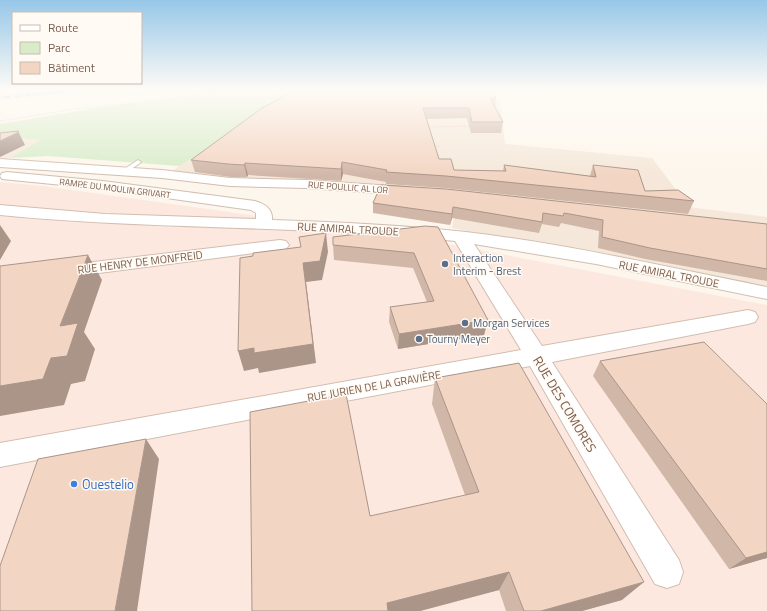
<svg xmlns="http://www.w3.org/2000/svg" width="767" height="611" font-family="'Titillium Web',sans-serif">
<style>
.residential{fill:#f5e8da}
.commercial{fill:#fde8e0}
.green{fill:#d8ecc9}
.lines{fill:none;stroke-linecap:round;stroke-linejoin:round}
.service-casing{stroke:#d1beb0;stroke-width:2}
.minor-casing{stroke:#d1beb0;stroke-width:2}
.path{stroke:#d9b8a5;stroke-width:1.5;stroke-dasharray:0.5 1.5;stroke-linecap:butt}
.service{fill:#fff;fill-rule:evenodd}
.minor{fill:#fff;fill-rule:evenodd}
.rail-casing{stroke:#b9a8c9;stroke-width:2.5}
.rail{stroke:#fffaf3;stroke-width:1.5;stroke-dasharray:5;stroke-linecap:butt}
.wall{fill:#d1b7a8}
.shaded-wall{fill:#aa9588}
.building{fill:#f3d5c3;stroke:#aa9588}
.service-dot{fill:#5c6f8a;stroke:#fffaf3;stroke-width:1.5}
.shop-dot{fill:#3f7fe0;stroke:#fffaf3;stroke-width:1.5}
.labels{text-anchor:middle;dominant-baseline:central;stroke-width:3;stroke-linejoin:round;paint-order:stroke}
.far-street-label{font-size:9px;fill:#7a5c4d;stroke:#fffaf3}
.street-label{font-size:11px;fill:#7a5c4d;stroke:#fffaf3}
.service-label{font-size:11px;fill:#4e5e75;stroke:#fffaf3;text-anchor:start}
.near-street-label{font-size:13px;fill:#7a5c4d;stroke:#fffaf3}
.near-shop-label{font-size:13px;fill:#366cbe;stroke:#fffaf3;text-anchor:start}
</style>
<rect width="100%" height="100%" fill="#fdf6ec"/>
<path class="residential" d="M290,90h263l1,3 -55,-1 6,52 147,14 37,49 78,10v69l-315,-58 5,-32 -216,-16 -69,-8 7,-6 126,-75z
M0,137l42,3 -32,18 -10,1z"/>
<path class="commercial" d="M0,182l43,4 379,53 345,66v306h-767z"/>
<path class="green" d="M207,90l99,1 -127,75 -131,-10 -38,2 31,-18 -41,-3v-13l96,-16 70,-9z"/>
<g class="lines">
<defs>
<path id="service" d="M138,160l3,2 -1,1 -13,9h-4v-2z"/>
<path id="minor" d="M0,159l162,11 68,8 76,2 101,7 5,1 2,3 -2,3 -5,1 -101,-7 -76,-2 -68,-8 -162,-11z
M7,172l96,9 152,20c10,3 18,8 17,19 65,2 129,5 194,12 101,12 201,35 301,55v12l-171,-35 -122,-20 68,102 206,-36 7,2 3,5 -3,5 -7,2 -196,38 127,198 4,12 -4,12 -12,4 -12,-4 -125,-218 -530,101v-24l521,-93 -66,-109c-151,-16 -303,-11 -455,-26v-10l105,9 151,5v-6l-5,-3 -148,-21 -101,-10 -2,-3 2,-3z
M280,240l6,1 3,4 -3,4 -218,28 -6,-2 -3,-4 3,-4 6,-2z"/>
</defs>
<use href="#service" class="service-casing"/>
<use href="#minor" class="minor-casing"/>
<path class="path" d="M0,121l82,-13 52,-5 69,-13
M428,127l45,-1
M432,146h7"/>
<use href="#service" class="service"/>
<use href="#minor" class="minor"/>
<defs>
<path id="rail" d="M0,91l5,-1
M0,98l78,-8"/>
</defs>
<use href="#rail" class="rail-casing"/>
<use href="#rail" class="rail"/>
</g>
<path class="wall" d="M327,91l169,7 -1,10 8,14 -2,11h-30l-4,-15 -40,1 12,40 15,11 49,1 1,-6 86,11 3,-11 52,26 49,10 -6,13 -243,-26 -59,-4v-2l-43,-8 -2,7 -93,-6 -1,2h-16l-36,-5 -4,-12z
M373,203l394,21v57l-122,-22 -47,-11 1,-17 -38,-8 -2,4 -17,-3 -3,9 -87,-15 -2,7 -77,-12z
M425,226l63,94 -4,15 -86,14 -9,-27 1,-15 37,-5 -14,-34 -79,-8 -1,-15z
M600,361l167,43v154l-38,11 -136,-193z
M435,378l187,222 -40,11h-76l-7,-21 -79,21h-168l213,-116 -33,-91z"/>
<path class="shaded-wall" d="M18,131l7,14 -25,12v-16z
M342,162l1,12 -2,7v-12z
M245,163l3,12 -1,2 -3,-12z
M453,207l-1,11 -2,7 2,-11z
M0,225l11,16 -11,19z
M326,233l2,19 -6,28 -16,2 10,81 -57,10 -1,-5 -14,3 -6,-20z
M88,255l14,25 -18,52 11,17 -10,32 -14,3 -7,21 -64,11v-30l60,-60z
M488,320l-4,15 -86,14 1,-15z
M146,439l13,20 -22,152h-22z
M767,552v6l-38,11 17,-11z
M509,572l-10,18 -79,21h-33v-8z
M644,582l-22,18 -40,11h-41z"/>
<path class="building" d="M291,90h36v1h10v-1h155l4,8h-6l13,24h-31l-3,-14h-46l16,51h12l3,11 52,1 -2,-6 92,12 -3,-12 45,5 7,21 33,-1 16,11 -248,-25 -60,-4 1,-2 -45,-8 -1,7 -96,-6 -1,2 -16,-1 -37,-4 71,-52 27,-14z
M18,131l1,1 -19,9v-8z
M381,185l65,4 321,35v45l-117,-21 -48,-11 1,-17 -39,-7 -1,3 -20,-3 -1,9 -89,-15 -1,7 -79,-11z
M425,226l13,1 50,93 -89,14 -9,-27 44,-6 -20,-48 -81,-8v-8z
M326,233l-6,28 -17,2 10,81 -59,9v-5l-16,3 2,-93 13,-2v-3l48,-6 -2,-10z
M88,255l-28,71 18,-3 -11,33 -16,2 -8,21 -43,7v-120z
M704,342l63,62v148l-21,6 -146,-197z
M519,363l125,219 -103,29h-17l-15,-39 -122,31 1,8h-136l-2,-199 96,-18 24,122 109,-24 -44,-114z
M146,439l-31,172h-115v-45l38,-107z"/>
<linearGradient id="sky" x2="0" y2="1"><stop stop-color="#97c7e8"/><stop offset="0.51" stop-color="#fefbf6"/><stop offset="1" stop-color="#fefbf6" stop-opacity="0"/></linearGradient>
<rect width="767" height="176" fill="url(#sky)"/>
<g class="service-dot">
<circle cx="445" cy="264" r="4"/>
<circle cx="465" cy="323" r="4"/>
<circle cx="419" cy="339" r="4"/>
</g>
<circle class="shop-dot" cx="74" cy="484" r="4"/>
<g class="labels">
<g class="far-street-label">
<text transform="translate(348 187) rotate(4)">RUE POULLIC AL LOR</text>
<text transform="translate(115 188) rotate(7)">RAMPE DU MOULIN GRIVART</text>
</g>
<g class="street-label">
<text transform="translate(348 229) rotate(3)">RUE AMIRAL TROUDE</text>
<text transform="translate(140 262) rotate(-7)">RUE HENRY DE MONFREID</text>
<text transform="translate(669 274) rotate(11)">RUE AMIRAL TROUDE</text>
<text transform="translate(374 386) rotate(-10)">RUE JURIEN DE LA GRAVIÈRE</text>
</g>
<g class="service-label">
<text x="453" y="258">Interaction<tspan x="453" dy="13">Interim - Brest</tspan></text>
<text x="473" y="323">Morgan Services</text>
<text x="427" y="339">Tourny Meyer</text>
</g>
<g class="near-street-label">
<text transform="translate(565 404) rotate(59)">RUE DES COMORES</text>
</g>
<g class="near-shop-label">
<text x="82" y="484">Ouestelio</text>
</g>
</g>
<rect x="12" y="12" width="130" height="72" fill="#fffaf3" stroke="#cabbb1"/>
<rect x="20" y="25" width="20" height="6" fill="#ffffff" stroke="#cabbb1"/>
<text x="48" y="32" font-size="12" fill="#7a5c4d">Route</text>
<rect x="20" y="42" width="20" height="12" fill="#d8ecc9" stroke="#cabbb1"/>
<text x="48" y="52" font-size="12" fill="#7a5c4d">Parc</text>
<rect x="20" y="62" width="20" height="12" fill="#f3d5c3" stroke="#cabbb1"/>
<text x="48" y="72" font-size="12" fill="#7a5c4d">Bâtiment</text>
</svg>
